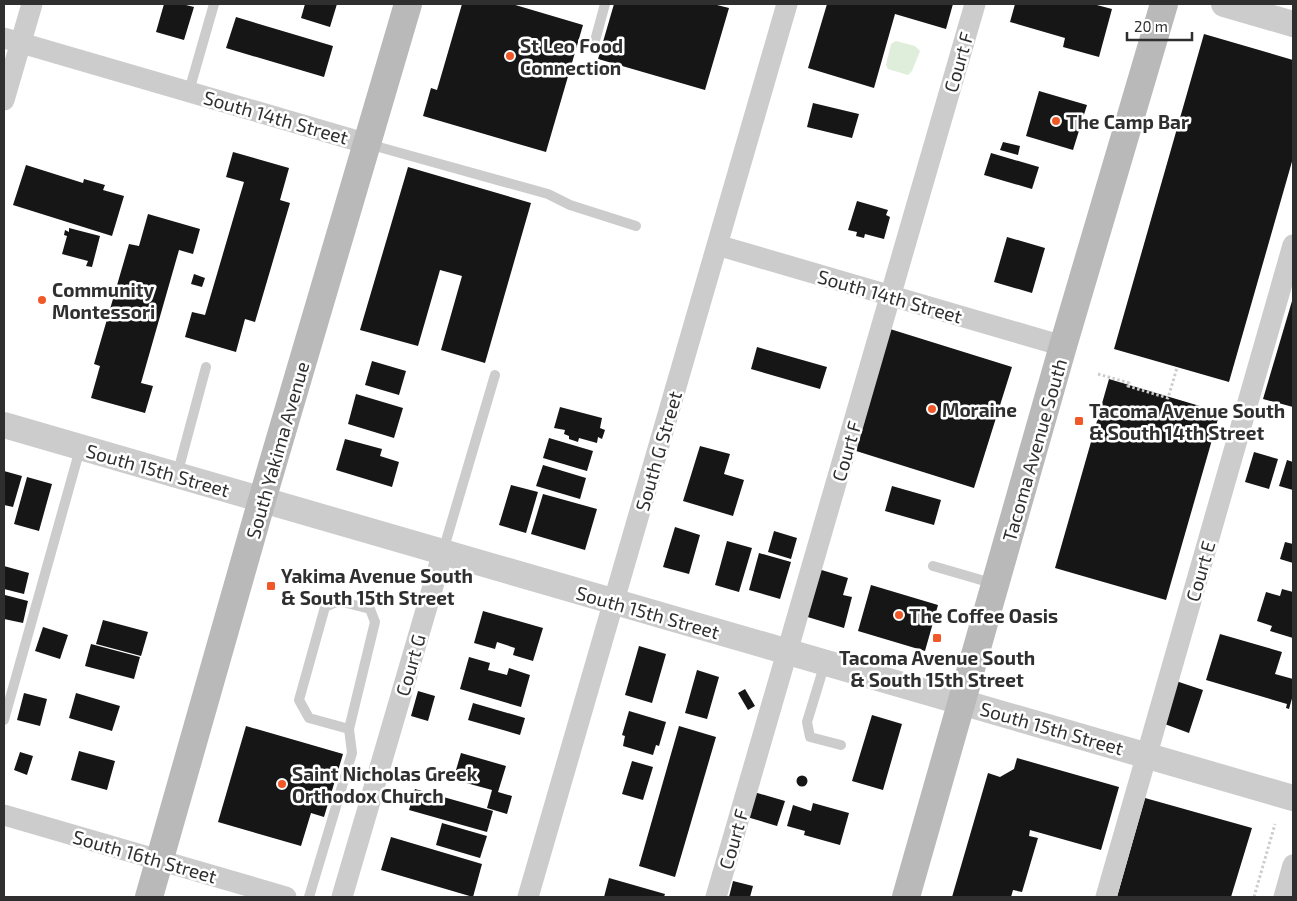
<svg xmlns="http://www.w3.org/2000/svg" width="1297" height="901" font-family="'Exo 2',sans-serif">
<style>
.green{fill:#dfeddb}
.building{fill:#161616}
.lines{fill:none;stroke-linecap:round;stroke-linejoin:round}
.path{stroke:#ccc;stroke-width:3;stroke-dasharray:2.5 2.5;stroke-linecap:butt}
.service{stroke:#ccc;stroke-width:10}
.minor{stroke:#ccc;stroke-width:21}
.tertiary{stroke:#ccc;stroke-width:26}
.secondary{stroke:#b9b9b9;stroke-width:28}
.poi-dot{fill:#f05827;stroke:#fff;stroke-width:2}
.labels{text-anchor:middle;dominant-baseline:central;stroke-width:5;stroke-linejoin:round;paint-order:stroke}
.poi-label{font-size:19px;font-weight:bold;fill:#2f2f2f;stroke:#fff;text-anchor:start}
.street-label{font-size:19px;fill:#2f2f2f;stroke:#fff}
</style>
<rect width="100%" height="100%" fill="#fff"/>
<path class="green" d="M896,41l19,5 5,5 -8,20 -4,4 -20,-6 -2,-4 5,-21z"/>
<path class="building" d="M164,4h18l12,3 -10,33 -28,-8z
M305,4h32l-7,23 -29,-9z
M462,4h50l71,21 -37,127 -123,-36 8,-28 6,2z
M614,4h99l16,4 -24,82 -107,-31z
M827,4h126l-7,25 -51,-15 -21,74 -66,-20z
M1015,4h78l19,5 -13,48 -36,-10 2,-9 -55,-16z
M236,17l97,29 -9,31 -98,-29z
M1204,34l89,26v98l-64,224 -115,-33z
M1039,91l48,14 -14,45 -47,-14z
M813,103l46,11 -7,24 -45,-11z
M1003,142l17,4 -2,9 -18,-5z
M233,152l56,16 -9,32 10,3 -35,119 -10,-3 -9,33 -51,-15 7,-25 13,3 39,-133 -18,-5z
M991,153l48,14 -7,22 -48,-14z
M26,165l57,18 1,-4 21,6 -2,5 21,6 -12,40 -99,-31z
M408,167l123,36 -46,160 -44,-13 21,-74 -22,-6 -22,76 -58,-16z
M857,201l31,9 -2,5 4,2 -6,22 -19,-5 -1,4 -8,-2 1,-4 -9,-2z
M148,214l52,15 -7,25 -14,-4 -38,133 12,3 -8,27 -54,-15 9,-32 -6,-2 35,-120 10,2z
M69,228l31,8 -8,31 -6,-1 2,-5 -26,-7 5,-18 -3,-1 1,-5 4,2z
M1007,237l38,11 -13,45 -38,-11z
M194,274l11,4 -3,9 -11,-3z
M1292,301h1v106l-30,-8z
M890,329l122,38 -38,121 -121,-38z
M757,347l70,20 -7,22 -69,-20z
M372,361l34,10 -7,24 -34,-10z
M1109,379l111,33 -54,188 -111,-32z
M356,394l47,14 -9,30 -46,-14z
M560,407l42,11 -2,10 5,2 -3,9 -4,-2 -1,6 -18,-5 -1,4 -9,-3v-3l-5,-2 1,-4 -11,-2z
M549,438l44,13 -6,20 -44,-13z
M345,439l37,10 -2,7 19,6 -7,25 -56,-17z
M700,446l30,8 -6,20 20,6 -11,36 -50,-15z
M1254,452l24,7 -9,30 -24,-7z
M1287,460l6,2v28l-14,-4z
M543,465l43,13 -6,21 -44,-13z
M4,471l18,5 -9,31 -9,-2z
M27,477l25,7 -13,47 -25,-7z
M511,485l27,7 -12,41 -27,-8z
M892,486l49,14 -7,25 -49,-14z
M543,494l54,15 -12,41 -54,-16z
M675,527l25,8 -11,39 -26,-7z
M774,531l23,7 -6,21 -23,-7z
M727,541l25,7 -13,44 -24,-7z
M1285,542l8,2v19l-13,-4z
M759,553l32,9 -11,37 -31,-9z
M4,566l25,7 -5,21 -20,-5z
M815,568l33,10 -5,17 9,2 -8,31 -43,-13z
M871,585l67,20 -13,46 -67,-20z
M1282,589l11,3v46l-23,-7 2,-5 -15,-5 9,-29 14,4z
M5,595l23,6 -5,22 -19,-4z
M483,611l60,17 -10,33 -20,-6 2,-7 -18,-6 -2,7 -21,-6z
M103,620l45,12 -7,24 -45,-12z
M43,627l25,8 -8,24 -25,-8z
M1220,634l62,18 -7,22 18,5v16l-4,14 -3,-1 1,-4 -81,-24z
M91,644l49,13 -6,22 -49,-13z
M639,646l27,8 -14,49 -27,-8z
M469,657l21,6 -2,7 19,5 2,-7 21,7 -9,32 -61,-18z
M697,670l22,7 -12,42 -22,-6z
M1176,681l27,9 -14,43 -27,-10z
M745,689l10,17 -7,4 -10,-17z
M418,691l17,5 -7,25 -17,-5z
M24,693l23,6 -7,27 -23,-6z
M76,693l44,13 -8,25 -43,-13z
M473,703l52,15 -5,17 -52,-15z
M629,711l37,11 -7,24 -3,-1 -3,10 -30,-9 2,-10 -3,-1z
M872,715l30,9 -19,66 -31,-9z
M246,726l97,28 -19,63 -13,-4 -10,33 -83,-24z
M679,726l37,11 -41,140 -36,-11z
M79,751l36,10 -8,29 -36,-10z
M20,752l13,4 -6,19 -13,-5z
M461,753l45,13 -8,26 14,4 -5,18 -20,-6 5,-18 -33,-9 3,-9 -6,-2z
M1017,758l102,29 -18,63 -71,-20 -1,6 9,2 -16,54 -9,-2 -2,7h-59l36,-124 12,4 14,-8z
M632,761l21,6 -10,33 -21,-6z
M796.5 781a5.5 5.5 0 1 1 11 0a5.5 5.5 0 1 1-11 0Z
M415,789l78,22 -6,21 -78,-22z
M754,792l31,9 -8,25 -30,-9z
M1145,798l107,30 -21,69h-114z
M813,803l36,10 -9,32 -36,-10 1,-4 -18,-5 6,-21 18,6z
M442,823l45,13 -7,22 -44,-13z
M391,837l91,27 -9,33 -92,-27z
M609,878l56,16 -1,3h-60z
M733,881l20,5 -3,11h-21z"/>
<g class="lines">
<path class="path" d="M1098,374l31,9 -1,3 40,12 9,-30
M1254,897l21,-73"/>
<path class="service" d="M593,48l12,-44
M189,91l25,-87
M368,144l180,50 22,11 66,21
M177,475l29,-108
M443,551l52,-176
M933,566l62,18
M825,663l-18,59 3,15 31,8
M4,720l76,-271
M309,897l43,-144 -3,-24 26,-107 -5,-13 -31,-8 -14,6 -26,93 10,18 40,11"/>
<path class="minor" d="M4,38l364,106
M4,100l28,-96
M717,245l346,101
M4,815l282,82
M342,897l101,-345
M528,897l259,-893
M716,897l259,-893
M1106,897l187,-652
M1284,897l9,-32"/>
<path class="tertiary" d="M1224,4l69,20
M4,425l1289,373"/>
<path class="secondary" d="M149,897l113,-397 146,-496
M906,897l157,-551 101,-342"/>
</g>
<g class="poi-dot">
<circle cx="510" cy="56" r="5"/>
<circle cx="1056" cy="121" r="5"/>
<circle cx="42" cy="300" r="5"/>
<circle cx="932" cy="409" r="5"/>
<rect x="1074" y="416" width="10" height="10" rx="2.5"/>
<rect x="266" y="581" width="10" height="10" rx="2.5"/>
<circle cx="899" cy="615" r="5"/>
<rect x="932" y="633" width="10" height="10" rx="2.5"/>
<circle cx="282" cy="784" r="5"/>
</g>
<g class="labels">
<g class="poi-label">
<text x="520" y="45">St Leo Food<tspan x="520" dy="22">Connection</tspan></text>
<text x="1066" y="121">The Camp Bar</text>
<text x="52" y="289">Community<tspan x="52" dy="22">Montessori</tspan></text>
<text x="942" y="409">Moraine</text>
<text x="1089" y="410">Tacoma Avenue South<tspan x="1089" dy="22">&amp; South 14th Street</tspan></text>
<text x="281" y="575">Yakima Avenue South<tspan x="281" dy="22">&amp; South 15th Street</tspan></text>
<text x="909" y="615">The Coffee Oasis</text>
<text x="937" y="657" text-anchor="middle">Tacoma Avenue South<tspan x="937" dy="22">&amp; South 15th Street</tspan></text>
<text x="292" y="773">Saint Nicholas Greek<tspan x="292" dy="22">Orthodox Church</tspan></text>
</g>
<g class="street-label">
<text transform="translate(958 62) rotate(-74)">Court F</text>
<text transform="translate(276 117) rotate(16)">South 14th Street</text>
<text transform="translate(890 296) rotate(16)">South 14th Street</text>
<text transform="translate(277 450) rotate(-74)">South Yakima Avenue</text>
<text transform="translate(1034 450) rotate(-74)">Tacoma Avenue South</text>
<text transform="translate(658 451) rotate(-74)">South G Street</text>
<text transform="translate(846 451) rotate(-74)">Court F</text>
<text transform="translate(158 470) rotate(16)">South 15th Street</text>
<text transform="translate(1200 571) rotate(-74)">Court E</text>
<text transform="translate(648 612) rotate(16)">South 15th Street</text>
<text transform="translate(410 665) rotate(-74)">Court G</text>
<text transform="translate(1052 728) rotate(16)">South 15th Street</text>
<text transform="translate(733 839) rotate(-74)">Court F</text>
<text transform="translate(145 856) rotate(16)">South 16th Street</text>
</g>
</g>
<rect width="1297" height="901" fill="none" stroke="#2f2f2f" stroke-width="10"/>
<path d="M1127 32v8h65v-8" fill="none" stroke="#2f2f2f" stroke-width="2.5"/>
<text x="1134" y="32" font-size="15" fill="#2f2f2f" stroke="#ffffff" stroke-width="4" paint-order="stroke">20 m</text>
</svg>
